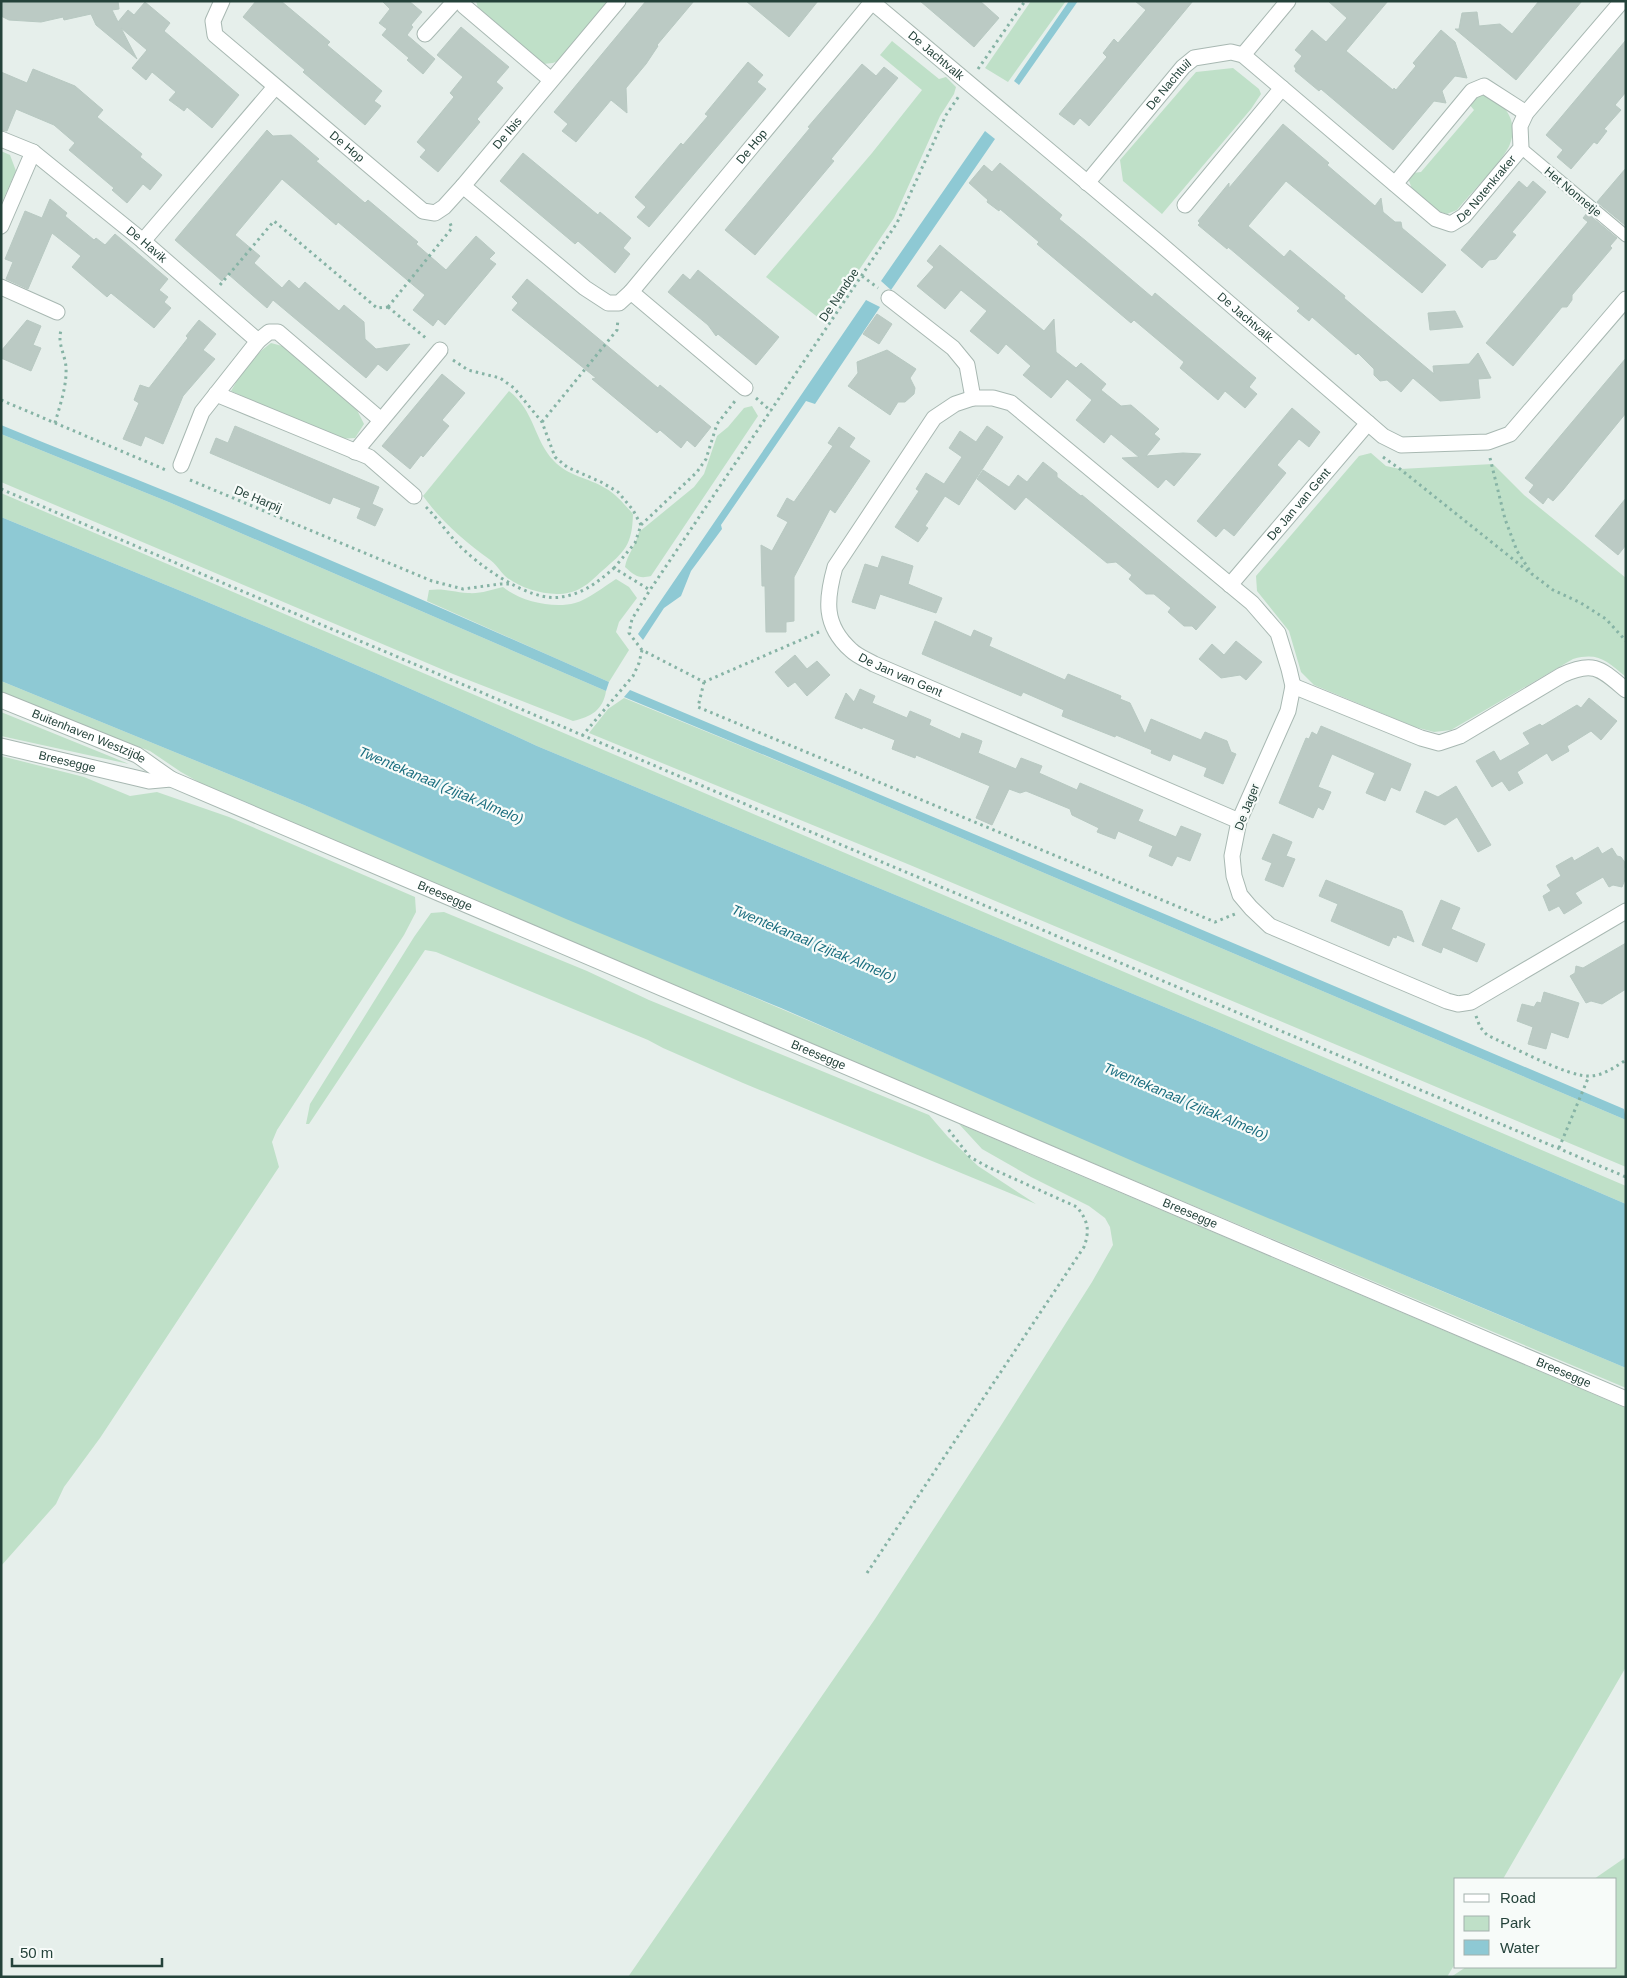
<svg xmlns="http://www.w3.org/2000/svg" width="1627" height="1978" font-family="Arial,sans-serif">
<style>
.green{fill:#bfe0c8}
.water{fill:#8ec9d4}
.building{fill:#bbcac4;stroke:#b8c9c2}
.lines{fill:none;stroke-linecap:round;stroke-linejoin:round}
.lane-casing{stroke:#a8b8b2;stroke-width:13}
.street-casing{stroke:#a8b8b2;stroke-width:17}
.path{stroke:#86b3a5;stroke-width:3;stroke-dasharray:2.5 4;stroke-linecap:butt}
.lane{stroke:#fff;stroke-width:11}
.street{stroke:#fff;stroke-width:15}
.labels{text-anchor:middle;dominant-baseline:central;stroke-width:4.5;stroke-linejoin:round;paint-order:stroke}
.street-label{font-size:12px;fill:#24423a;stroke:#f7fbf9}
.water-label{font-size:14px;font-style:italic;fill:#1c6f80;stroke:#f7fbf9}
</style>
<rect width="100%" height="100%" fill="#e6efeb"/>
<path class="green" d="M476,1h136l-50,58 -9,4 -10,1 -65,-56z
M1031,1h35l-58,81 -23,-14z
M892,41l47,38 7,-2 10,10 -2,7 -14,22 -46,102 -70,104 -58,-45 106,-124 50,-63 -42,-35z
M1233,68l26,21 2,5 -10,15 -89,105 -39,-33 -3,-21 76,-88z
M1482,95c23,6 37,26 28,49 -6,16 -41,51 -53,66l-10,4 -9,-3 -26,-22 -4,-11 5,-5 8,-1 53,-62 -5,-6 5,-5z
M1,151l9,4 6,16 -15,33z
M271,343l15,4 68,57 10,20 -9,14 -17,1 -107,-48c10,-18 23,-36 40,-48z
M509,391c26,20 25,50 45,70 14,15 35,17 51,27 11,6 20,17 28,26 -1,32 -8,37 -31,57 -7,6 -13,13 -21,17 -21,13 -58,3 -76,-12 -5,-5 -9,-12 -16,-17 -24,-17 -48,-38 -66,-63z
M752,406l6,10 -107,160c-12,3 -16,0 -26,-9 2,-12 11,-22 14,-35l55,-45 10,-13 13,-38 11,-9 16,-19z
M1,434l170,69 435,188c-3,19 -15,26 -33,30l-120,-47 -452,-192z
M1371,453l15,13 14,3 93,-5 31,31 102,83v99c-20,-16 -27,-25 -53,-18l-122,71 -17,2 -19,-5 -101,-42 -13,-13 -12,-41 -32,-40 -1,-15 103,-120z
M1,493l1625,693v18l-411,-176 -678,-282c-176,-82 -356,-155 -536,-229z
M616,579l13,8 8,11 -18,24 -3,10 13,18 -20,32 -182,-81 2,-11c15,-2 24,2 39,3 12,1 23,-3 35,-6 17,14 50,22 72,16 12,-3 30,-17 41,-24z
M1,681l303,124 1133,484 189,79v20l-1403,-592 -42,-24 -31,-21 -149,-55z
M624,698l220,90 782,332v47l-716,-302 -321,-132 19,-24z
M1,712l128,52 -128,-28z
M1,756l83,21 46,19 27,-4 72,25 186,80 1,15 -12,23 -127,195 -5,12 7,25 -179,271 -36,49 -8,17 -55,62z
M444,912l143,59 62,29 280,115 19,22 30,29 58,38 -293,-121 -80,-35 -15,-8 -212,-88 -11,-2 -116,174h-3l4,-20 104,-167 17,-24z
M959,1124l667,284v259l-123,212h-47v83l-9,15h-819l247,-358 125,-192 92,-145 21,-37 -3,-18 -5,-9 -16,-12 -58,-29 -49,-28z
M1626,1857v120h-175l15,-10h150v-88h-22z"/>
<path class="water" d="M1069,1h9l-59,84 -5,-4z
M985,131l10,8 -104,151 -10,-9z
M866,300l14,7 -65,97 -9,-3 -85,124 1,4 -31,42 -10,25 -17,12 -21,32 -5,-6z
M1,425c59,25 119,47 179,72 144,59 287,122 429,185l-3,9 -435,-188 -170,-69z
M1,517c180,74 360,147 536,229l678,282 411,176v164l-482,-202 -363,-158 -215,-89 -262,-114 -303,-124z
M630,690l537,225 457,194 2,11 -782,-332 -220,-91z"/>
<path class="building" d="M1,1h117l1,8 -7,1 6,12 10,-12 6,5 11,-13 25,21 -6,8 75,64 -27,33 -25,-21 -3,4 -15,-11 7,-8 -24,-20 -6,8 -14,-12 15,-18 -26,-22 16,31 -41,-34 -5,-11 -27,6 -1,-3 -22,5 -32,-2 -8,-4z
M256,1h25l49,41 -3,3 55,46 -8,10 7,5 -16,19 -62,-53 2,-2 -62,-53z
M382,1h27l13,11 -11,13 2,2 -6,8 28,24 -12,15 -16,-14 2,-2 -27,-23 5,-6 -8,-6 11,-14z
M646,1h48l-37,44 1,1 -12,18 -20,24 1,25 -16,-13 -35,42 -14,-11 6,-7 -14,-12z
M746,1h72l-29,36z
M920,1h60l19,17 -25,29z
M1135,1h58l-104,125 -9,-8 -6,7 -15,-11 48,-57 -4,-4 11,-14 4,4 28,-33z
M1328,1h60l-42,50 47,39 1,-2 2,2 20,-24 -3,-3 28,-33 14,12 12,36 -12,-2 -13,15 4,12 -12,-2 -41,49 -72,-61 -2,2 -24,-20 1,-2 -2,-3 8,-10 -7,-6 17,-20 14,12 21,-24z
M1539,1h43l-66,79 -61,-51h4l3,-16 15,-1 2,14 21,-2 12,10z
M461,27l48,40 -13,15 7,6 -26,31 3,3 -42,50 -18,-15 6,-7 -9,-8 37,-45 -4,-4 13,-16 -26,-22z
M1626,40v52l-11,13 6,5 -17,19 3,2 -10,13 -3,-2 -23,27 -14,-12 6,-7 -17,-15z
M748,62l15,13 -6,7 9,7 -117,138 -12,-10 9,-10 -11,-10 46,-54 2,2 25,-29 -3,-2z
M862,64l14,12 8,-9 14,11 -67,81 3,2 -79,94 -30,-25 85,-102 -2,-1z
M33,69l42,17 28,24 -6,7 45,37 -2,3 22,18 -12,15 -7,-6 -16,19 -15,-13 2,-2 -45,-38 6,-7 -21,-18 -38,-16 -9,22 -6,-1v-58l26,11z
M1283,124l46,39 -2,2 48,41 6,-8 2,14 12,10h6l1,6 44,37 -24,28 -136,-112 -38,45 36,31 6,-7 55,46 -1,2 28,24 62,52 -1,-8 36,-2 9,-11 13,25 -13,1 2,19 -40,3 -27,-23 -12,14 -14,-12 -7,1 -6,-6v-6l-16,-16 -2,2 -44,-38 -3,4 -12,-10 3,-3 -72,-61 -1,2 -29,-24 2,-2 -2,-2 31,-38v5z
M267,130l6,6 18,-1 28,24 -3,2 49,42 3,-3 50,42 -2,2 30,26 30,-34 19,17 -6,6 7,5 -42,50 -9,11 -7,-6 -5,7 -20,-16 12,-15 -87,-73 -2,3 -54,-46 -47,56 25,21 -6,7 28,25 7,-8 10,9 6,-7 34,29 5,-6 20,17 1,17 11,10 34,-5 -23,27 -9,-7 -12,14 -93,-78 -6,8 -39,-34 -6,7 -47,-41z
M523,153l75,62 2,-3 31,26 -8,10 7,6 -15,19 -37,-32 -3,3 -75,-63z
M1000,163l62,52 -3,4 27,22 66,56 3,-4 101,85 -7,9 8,7 -12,14 -20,-17 -7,9 -38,-32 4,-6 -50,-42 -3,3 -94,-79 2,-2 -39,-33 -1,2 -12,-9 1,-2 -19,-17 15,-18 8,7z
M1626,168v58l-29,-24z
M1519,181l8,7 6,-7 13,11 -34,40 4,3 -20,24 -7,1 -7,8 -21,-18z
M50,199l17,14 -2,3 29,24 2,-2 9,7 10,-11 53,45 -9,11 9,7 -4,5 7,6 -17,20 -43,-35 -4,4 -35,-30 9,-11 -29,-23 -24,56 -22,-10 7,-17 -8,-3 20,-48 17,7z
M1587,213l30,25 -7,8 2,2 -40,47v5l-5,7h-5l-49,59 -27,-23 102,-121 -5,-4z
M940,245l104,86 10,-12 2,33 20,16 5,-5 25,21 -5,6 20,16 10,-1 28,24 -5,5 6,5 -14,17 37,-3 18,1 -27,32 -8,-7 -8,9 -36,-30 17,-1 -28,-23 -7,9 -28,-23 16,-20 -25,-21 -16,19 -28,-23 8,-9 -25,-22 -8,10 -28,-23 17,-20 -26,-21 -16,19 -28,-23 17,-19 -7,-6z
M698,270l81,67 -23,28 -38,-31 -2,2 -8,-11 -40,-33 15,-18 7,6z
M527,279l131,109 2,-3 51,42 -16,20 -8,-7 -6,8 -21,-18 -3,3 -65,-54 4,-1 -84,-68 6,-7 -6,-6z
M1455,311l8,16 -33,3 -2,-17z
M877,314l15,10 -13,20 -16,-10z
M27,320l14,6 -8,19 8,3 -10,23 -30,-13v-7z
M199,320l17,14 -13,16 12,9 -32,37 -20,48 -18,-8 -4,10 -18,-7 16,-36 -5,-3 6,-15 9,3 39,-50 -2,-2z
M887,350l29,19 -6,9 5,10 -1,6 -9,8h-7l-8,13 -42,-29 10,-13 -1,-11z
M1626,358v55l-63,77 -10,11 -5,-4 -5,7 -14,-12 5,-7 -9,-7z
M442,374l23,19 -23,27 7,6 -26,31 -2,-2 -11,14 -28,-23z
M1292,408l28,24 -11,15 -10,-8 -22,26 9,8 -52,63 -10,-8 -8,9 -19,-16z
M235,426l144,61 -7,17 11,5 -8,17 -18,-8 4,-10 -28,-11 -3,7 -120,-51 6,-15 12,5z
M987,426l16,11 -44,68 -14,-9 -20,30 3,2 -10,14 -23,-15 24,-36 -3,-2 10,-16 18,11 18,-27 -13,-9 11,-17 16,11z
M839,427l16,11 -6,9 21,14 -35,52 -5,-4 -36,68v44l-8,1v10h-20l-1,-46h-3l-1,-41 11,6 16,-29 -11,-6 10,-18 7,4 39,-56 -5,-3z
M1043,462l14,11v4l24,19 1,-1 134,112 -20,23 -4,-4h-8l-16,-14 3,-4 -17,-14h-8l-17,-15 3,-4 -16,-13 -9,1 -81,-66 -11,13 -38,-31 6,-9 26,17 9,-12 9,7z
M1626,498v47l-8,10 -23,-19z
M882,556l31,10 -5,18 34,14 -6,15 -56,-19 -5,15 -23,-7 13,-38 13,4z
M935,621l36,16 3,-7 18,8 -3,8 76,34 3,-6 53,22 -1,3 10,4 15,31 6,-15 50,21 4,-8 22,9 4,11 5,2 -13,30 -19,-8 3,-8 -34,-14 -3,7 -19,-8 1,-3 -36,-15 -1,2 -53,-21 2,-6 -41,-18 -2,4 -99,-42z
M1236,641l26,21 -16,18 -6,-5 -19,3 -22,-19 13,-15 12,11z
M795,655l12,14 10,-8 13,14 -23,21 -12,-14 -7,5 -13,-15z
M860,689l15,7 -3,7 35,15 3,-7 21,9 -2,5 31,14 2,-6 20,8 -4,12 38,16 5,-11 21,8 -3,7 38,17 3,-7 63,27 -5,11 38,16 5,-11 20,8 -11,27 -13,-5 -5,10 -23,-10 4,-10 -35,-15 -3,8 -18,-7 2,-4 -27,-13 -2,-6 -44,-18 -6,2 -11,-4 -17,36 -16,-7 14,-32 -74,-31 -1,3 -23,-9 3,-9 -32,-13 -1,2 -27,-11 11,-25 8,9z
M1589,698l28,23 -16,19 -10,-9 -24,15 2,5 -17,10 -5,-8 -30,19 6,11 -14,8 -7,-10 -10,6 -16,-26 18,-10 6,10 30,-17 -7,-11 17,-9 2,2 35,-21 4,3z
M1321,726l90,38 -11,27 -9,-4 -6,14 -19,-8 9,-20 -43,-19 -14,33 13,5 -8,18 -5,-3 -5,11 -34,-15 27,-65 3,1 3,-7 5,3z
M1456,786l35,59 -13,7 -21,-35 -12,8 -29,-13 9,-21 13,6z
M1273,834l19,8 -6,14 9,3 -12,28 -18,-7 7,-17 -10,-4z
M1598,847l4,7 10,-6 5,8 4,1 5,7 -2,5 2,8 -4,10 -9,-2 -4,2 -6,-10 -28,16 7,10 -18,11 -5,-8 -10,5 -6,-15 8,-5 -4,-6 14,-9 -5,-10 16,-9 2,4z
M1326,880l76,31 12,31 -17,-7 -1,3 -3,-1 -4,9 -58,-25 7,-17 -19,-8z
M1441,900l19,8 -9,21 34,15 -8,18 -34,-15 -2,6 -19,-8z
M1626,943v46l-24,15 -11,-3 -5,2 -16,-27 5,-3 1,-7 7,2z
M1544,992l35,11 -11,35 -17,-6 -5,17 -18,-5 5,-17 -16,-6 5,-17 12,3 3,-5 4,1z"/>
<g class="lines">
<defs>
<path id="lane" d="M1521,148l105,88"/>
<g id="street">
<path id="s1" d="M222,1l-9,20 2,14 208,176 12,2 9,-6 19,-21 122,102 23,15h11l12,-11 114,96"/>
<path d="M462,1l2,5 87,74"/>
<path id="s2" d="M871,1l287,241 210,181 15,13 18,9 87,-3 22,-8 116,-135"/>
<path d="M425,34l30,-33"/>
<path d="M1243,55l45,-54"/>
<path id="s3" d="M1,139l32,13 110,89 115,100"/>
<path id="s4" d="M1087,183l96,-116 11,-9 37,-6 12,3 193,164 15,5 13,-8 57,-68 -1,-22 6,-13 96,-112"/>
<path d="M1395,184l77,-93 12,-5 42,27"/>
<path id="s5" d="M463,186l155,-185"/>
<path d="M1185,205l97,-117"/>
<path d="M1,226l32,-74"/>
<path d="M143,241l132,-154"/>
<path d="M1,287l56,25"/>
<path id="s6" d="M631,292l241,-290"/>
<path d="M889,298l64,50 14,17 6,33h20l18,5 241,200 26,30 11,36 4,17 -5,25 -49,110 -7,35 2,20 6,19 11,13 19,18 177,75 11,3 13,-2 155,-91"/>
<path d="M216,394l153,63 45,39"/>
<path id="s7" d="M973,398l-18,6 -21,14 -99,149c-9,32 -12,58 16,83 6,6 16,10 23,14l365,157"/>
<path d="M355,452l85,-102"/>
<path d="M181,465l21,-53 56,-71 11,-9h9l103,88"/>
<path id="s8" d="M1230,585l138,-162"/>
<path d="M1293,686l128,52 18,5 21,-7 102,-61c32,-15 39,-6 64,15"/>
<path id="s9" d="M1,700l136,55 34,24"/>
<path id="s10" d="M1,746l148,35 22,-2 1455,620"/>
</g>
</defs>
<use href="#lane" class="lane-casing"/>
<use href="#street" class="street-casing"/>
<path class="path" d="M978,69l47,-68
M862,276l16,12
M220,285l54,-64 103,87 11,-1
M388,307l39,32
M388,307l64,-79 -2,-5
M453,360l15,10 32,8 14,10 28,34 13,35 12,10 34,15 17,10 15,18 8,15 -6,18 -21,25
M756,398l15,13
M1,400l165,70
M542,422l75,-92 1,-11
M55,423c5,-18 12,-37 11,-56 -1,-13 -10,-26 -4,-39
M1383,457l17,12 129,103
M1490,458l15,61 12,32 15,23 21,16 28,13 25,16 20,22
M190,480l242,101 31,8 37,-5h13
M1,489l1625,688
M426,507c11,11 20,24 30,35 20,22 74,61 105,55 22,-3 37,-15 53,-29l36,22
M641,525l56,-53 9,-13 11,-35 18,-23
M819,632l-115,50 -62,-32 -13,-17 3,-14 18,-29 247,-367 49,-108 13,-19
M704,682l-6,25 517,215 20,-8
M582,736l51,-60 6,-13 3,-13
M1476,1016l4,11 7,8c22,10 82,43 104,41 13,-1 24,-9 35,-16
M1559,1148l30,-72
M867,1573l217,-326c6,-17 4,-26 -7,-40l-89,-40 -18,-10 -22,-28"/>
<use href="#lane" class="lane"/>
<use href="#street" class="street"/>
</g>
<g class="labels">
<g class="street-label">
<text stroke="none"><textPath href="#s2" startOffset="85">De Jachtvalk</textPath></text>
<text stroke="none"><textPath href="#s4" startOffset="128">De Nachtuil</textPath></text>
<text stroke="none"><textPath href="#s5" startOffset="69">De Ibis</textPath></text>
<text stroke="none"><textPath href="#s1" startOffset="209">De Hop</textPath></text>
<text stroke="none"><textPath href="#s6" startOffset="189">De Hop</textPath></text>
<text stroke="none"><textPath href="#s4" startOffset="534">De Notenkraker</textPath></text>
<text transform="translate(1573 192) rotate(40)">Het Nonnetje</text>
<text stroke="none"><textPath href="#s3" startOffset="181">De Havik</textPath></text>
<text transform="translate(839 295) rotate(-56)">De Nandoe</text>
<text stroke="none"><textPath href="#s2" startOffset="490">De Jachtvalk</textPath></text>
<text transform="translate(258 499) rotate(23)">De Harpij</text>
<text stroke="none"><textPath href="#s8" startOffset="106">De Jan van Gent</textPath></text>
<text stroke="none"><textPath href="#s7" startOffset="369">De Jan van Gent</textPath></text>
<text stroke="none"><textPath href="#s9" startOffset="95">Buitenhaven Westzijde</textPath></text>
<text stroke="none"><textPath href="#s10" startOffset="68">Breesegge</textPath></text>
<text transform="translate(1247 807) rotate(-69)">De Jager</text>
<text stroke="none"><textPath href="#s10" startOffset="472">Breesegge</textPath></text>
<text stroke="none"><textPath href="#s10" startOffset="878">Breesegge</textPath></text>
<text stroke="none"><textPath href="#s10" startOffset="1282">Breesegge</textPath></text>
<text stroke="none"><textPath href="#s10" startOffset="1688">Breesegge</textPath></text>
</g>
<g class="water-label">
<text transform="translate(441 785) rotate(23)">Twentekanaal (zijtak Almelo)</text>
<text transform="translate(814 943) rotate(23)">Twentekanaal (zijtak Almelo)</text>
<text transform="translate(1186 1101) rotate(23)">Twentekanaal (zijtak Almelo)</text>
</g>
</g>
<rect width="1627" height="1978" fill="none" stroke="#24423a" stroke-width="5"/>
<rect x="1454" y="1878" width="162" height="90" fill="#f7fbf9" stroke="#a3b1ad"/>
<rect x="1464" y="1894" width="25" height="8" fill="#ffffff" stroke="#a3b1ad"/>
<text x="1500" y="1903" font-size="15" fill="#24423a">Road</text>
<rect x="1464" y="1916" width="25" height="15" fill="#bfe0c8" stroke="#a3b1ad"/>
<text x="1500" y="1928" font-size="15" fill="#24423a">Park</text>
<rect x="1464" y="1940" width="25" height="15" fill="#8ec9d4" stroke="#a3b1ad"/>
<text x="1500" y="1953" font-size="15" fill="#24423a">Water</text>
<path d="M12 1958v8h150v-8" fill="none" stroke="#24423a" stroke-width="2.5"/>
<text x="20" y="1958" font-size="15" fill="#24423a" stroke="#f7fbf9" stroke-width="4" paint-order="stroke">50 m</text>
</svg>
